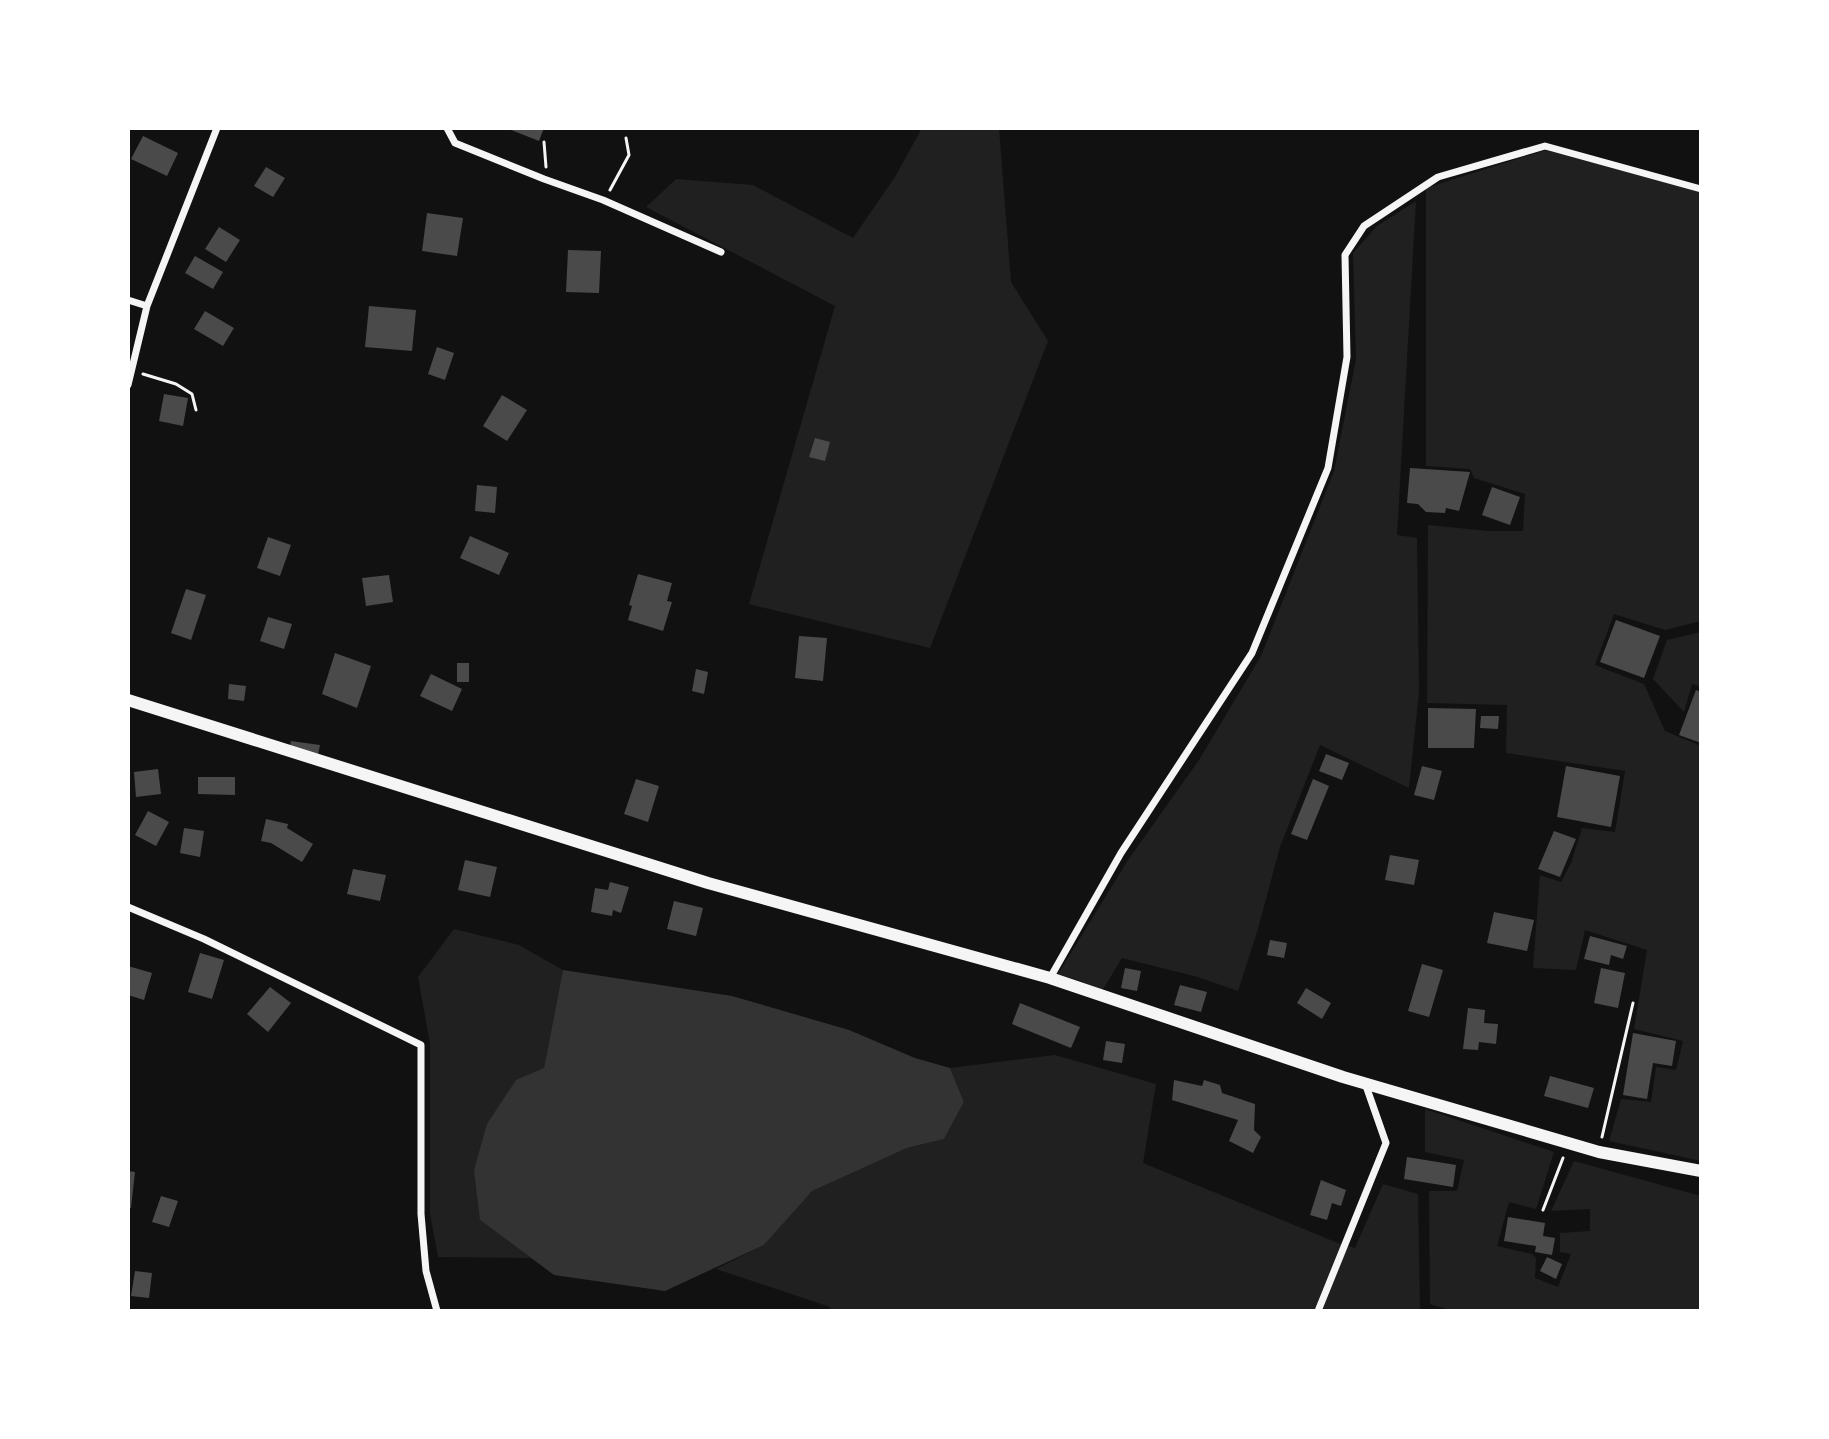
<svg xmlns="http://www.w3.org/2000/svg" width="1829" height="1439" font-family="Ubuntu,sans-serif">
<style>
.green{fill:#202020}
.water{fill:#333}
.building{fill:#4a4a4a}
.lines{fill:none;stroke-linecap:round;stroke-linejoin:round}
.path{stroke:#f5f5f5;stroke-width:3}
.minor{stroke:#f5f5f5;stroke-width:7}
.trunk{stroke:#f5f5f5;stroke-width:12}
</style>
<rect width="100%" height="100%" fill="#111"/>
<path class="green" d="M922,128h77l12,154 37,59 -118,307 -181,-44 86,-298 -189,-99 30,-28 77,6 100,53 42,-61z
M1546,150l132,35 23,8v428l-36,9 -51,-16 -19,51 49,19 21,47 36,15v415l-92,-20 12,-42 30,3 5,-35 20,3 7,-29 -49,-12 13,-79 -62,-20 -9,40 -43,-2 7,-93 21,7 10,-19 11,-35 33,4 10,-61 -119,-18 1,-48 -80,-2 1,-178 60,6h35l2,-37 -51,-16 -4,-9 -44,-3v-278z
M1416,201l-19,334 20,3 2,154 -10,96 -89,-43 -40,102 -22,82 -20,62 -40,-14 -76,-19 -20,33 -21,-10 -23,-7 70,-114 71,-100 62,-104 73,-185 22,-112 -3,-106 24,-27z
M1701,632v55l-9,-3 -8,28 -31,-33 14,-39z
M454,929l65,16 44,25 -19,98 -64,152 51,38 -93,-1 -8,-43v-170l-12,-67z
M1055,1055l101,29 -13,79 195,80 17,5 28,-64 35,10 2,117h-590v-4l-114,-38 48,-24 47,-54 96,-43 37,-9 20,-37 -14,-34z
M1425,1109l129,43 -18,57 -27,-7 -12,44 35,8 4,4 -1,20 23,9 13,-33 -11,-2v-19l30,-2v-22l-39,2 23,-50 127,35v115h-249l-22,-7 -1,-113h28l7,-31 -39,-8z"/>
<path class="water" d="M563,970l169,26 117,34 66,28 35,10 14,34 -20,37 -37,9 -95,43 -48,54 -99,46 -111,-16 -74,-55 -6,-50 13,-46 29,-44 28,-12z"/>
<path class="building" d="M506,128h38l-5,13z
M143,136l35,17 -11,23 -36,-17z
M266,167l19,11 -12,19 -19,-11z
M427,213l36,5 -6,38 -35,-5z
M219,227l21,13 -14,22 -21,-13z
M568,250l33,1 -2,42 -33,-1z
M195,256l28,16 -10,17 -28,-16z
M369,306l47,4 -4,41 -47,-4z
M205,311l29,17 -11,18 -29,-17z
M437,347l17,6 -9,27 -17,-6z
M164,394l24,4 -5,28 -24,-5z
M502,395l25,15 -20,31 -24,-15z
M815,438l15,4 -5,19 -16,-4z
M1410,468l60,4 -11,39 -13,-3 -1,5 -19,-1 -8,-8 -11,-1z
M477,485l20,2 -2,26 -20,-2z
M1492,487l28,10 -10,28 -28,-10z
M470,536l39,17 -10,22 -39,-17z
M268,537l23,8 -11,31 -23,-8z
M638,574l34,9 -5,18 5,1 -9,29 -35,-11 4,-14 -3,-1z
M389,575l4,27 -27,4 -4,-28z
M186,589l20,6 -15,45 -20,-7z
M268,617l24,7 -8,25 -24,-8z
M1616,620l44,16 -16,42 -44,-16z
M799,636l28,2 -4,43 -28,-3z
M335,653l36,13 -14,42 -35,-14z
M457,663h12v19h-12z
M696,669l12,3 -4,22 -12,-3z
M431,674l31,15 -10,22 -32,-15z
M229,684l17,2 -2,15 -16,-2z
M1696,690l5,2v51l-22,-8z
M1428,708l48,1 -2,39h-46z
M1481,716h18l-1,13 -18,-1z
M291,741l29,4 -2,10 -29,-4z
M1326,754l23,9 -7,17 -23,-9z
M1422,766l20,5 -8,29 -20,-5z
M1566,766l54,10 -9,51 -54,-10z
M158,769l3,25 -25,3 -2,-25z
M198,777h37v18l-37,-1z
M636,779l23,7 -11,36 -24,-8z
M1313,779l16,7 -22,54 -16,-6z
M148,811l21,11 -13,24 -21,-11z
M266,819l22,5 -1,4 26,16 -11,18 -31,-19 -10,-2z
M184,828l20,3 -4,26 -20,-4z
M1554,831l22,8 -16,38 -22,-8z
M1390,855l29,5 -5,25 -29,-5z
M465,860l32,7 -7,30 -32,-7z
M353,869l33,6 -6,26 -33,-7z
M610,882l19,5 -8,26 -8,-3 -1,6 -21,-4 4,-24 13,2z
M674,901l29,7 -7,28 -29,-7z
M1494,912l40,8 -7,31 -40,-8z
M1590,936l37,10 -4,13 -12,-4 -2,10 -25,-6z
M1270,940l17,3 -3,15 -17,-3z
M200,953l24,7 -12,39 -24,-7z
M1422,964l21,6 -14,47 -21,-6z
M128,966l24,7 -8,27 -16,-5z
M1125,968l16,3 -4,20 -16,-3z
M1601,968l24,5 -7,35 -24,-5z
M1180,985l27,7 -6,20 -27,-7z
M270,987l21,16 -23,29 -21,-18z
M1306,988l25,15 -9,16 -25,-16z
M1020,1003l60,24 -9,21 -59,-24z
M1468,1008l17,2 -1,13 14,1 -2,20 -17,-2 -1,8 -15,-1z
M1633,1033l43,8 -4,25 -19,-3 -6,36 -24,-4z
M1106,1041l19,3 -3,19 -19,-3z
M1550,1076l44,12 -6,20 -44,-12z
M1174,1080l28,6 2,-6 16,5 2,8 33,11 -1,26 7,7 -8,16 -24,-12 9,-21 -66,-20z
M1407,1157l49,8 -3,22 -49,-8z
M128,1171l7,1 -4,36h-3z
M1321,1180l25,10 -5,16 -9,-3 -5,17 -17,-5z
M161,1196l17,5 -9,26 -17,-5z
M1508,1217l37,6 -2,13 12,2 -3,17 -17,-3 1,-6 -32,-5z
M1547,1257l15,7 -6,15 -16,-8z
M135,1271l17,2 -3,25 -18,-2z"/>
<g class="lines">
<path class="path" d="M544,142l2,25
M610,190l19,-35 -3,-17
M143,374l33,10 16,10 4,16
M1602,1137l31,-134
M1543,1210l20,-52"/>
<path class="minor" d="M447,128l8,15 89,36 59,21 118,52
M128,300l19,6
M128,385l19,-79 70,-178
M128,907l76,32 217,106v169l5,57 11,40
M1050,978l71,-125 131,-200 76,-185 19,-111 -2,-102 19,-29 74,-49 107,-31 156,43
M1318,1311l68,-168 -21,-60"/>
<path class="trunk" d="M128,700l580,183 342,95 293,99 256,75 102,19"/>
</g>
<rect width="1829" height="1439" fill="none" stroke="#ffffff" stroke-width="260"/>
</svg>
